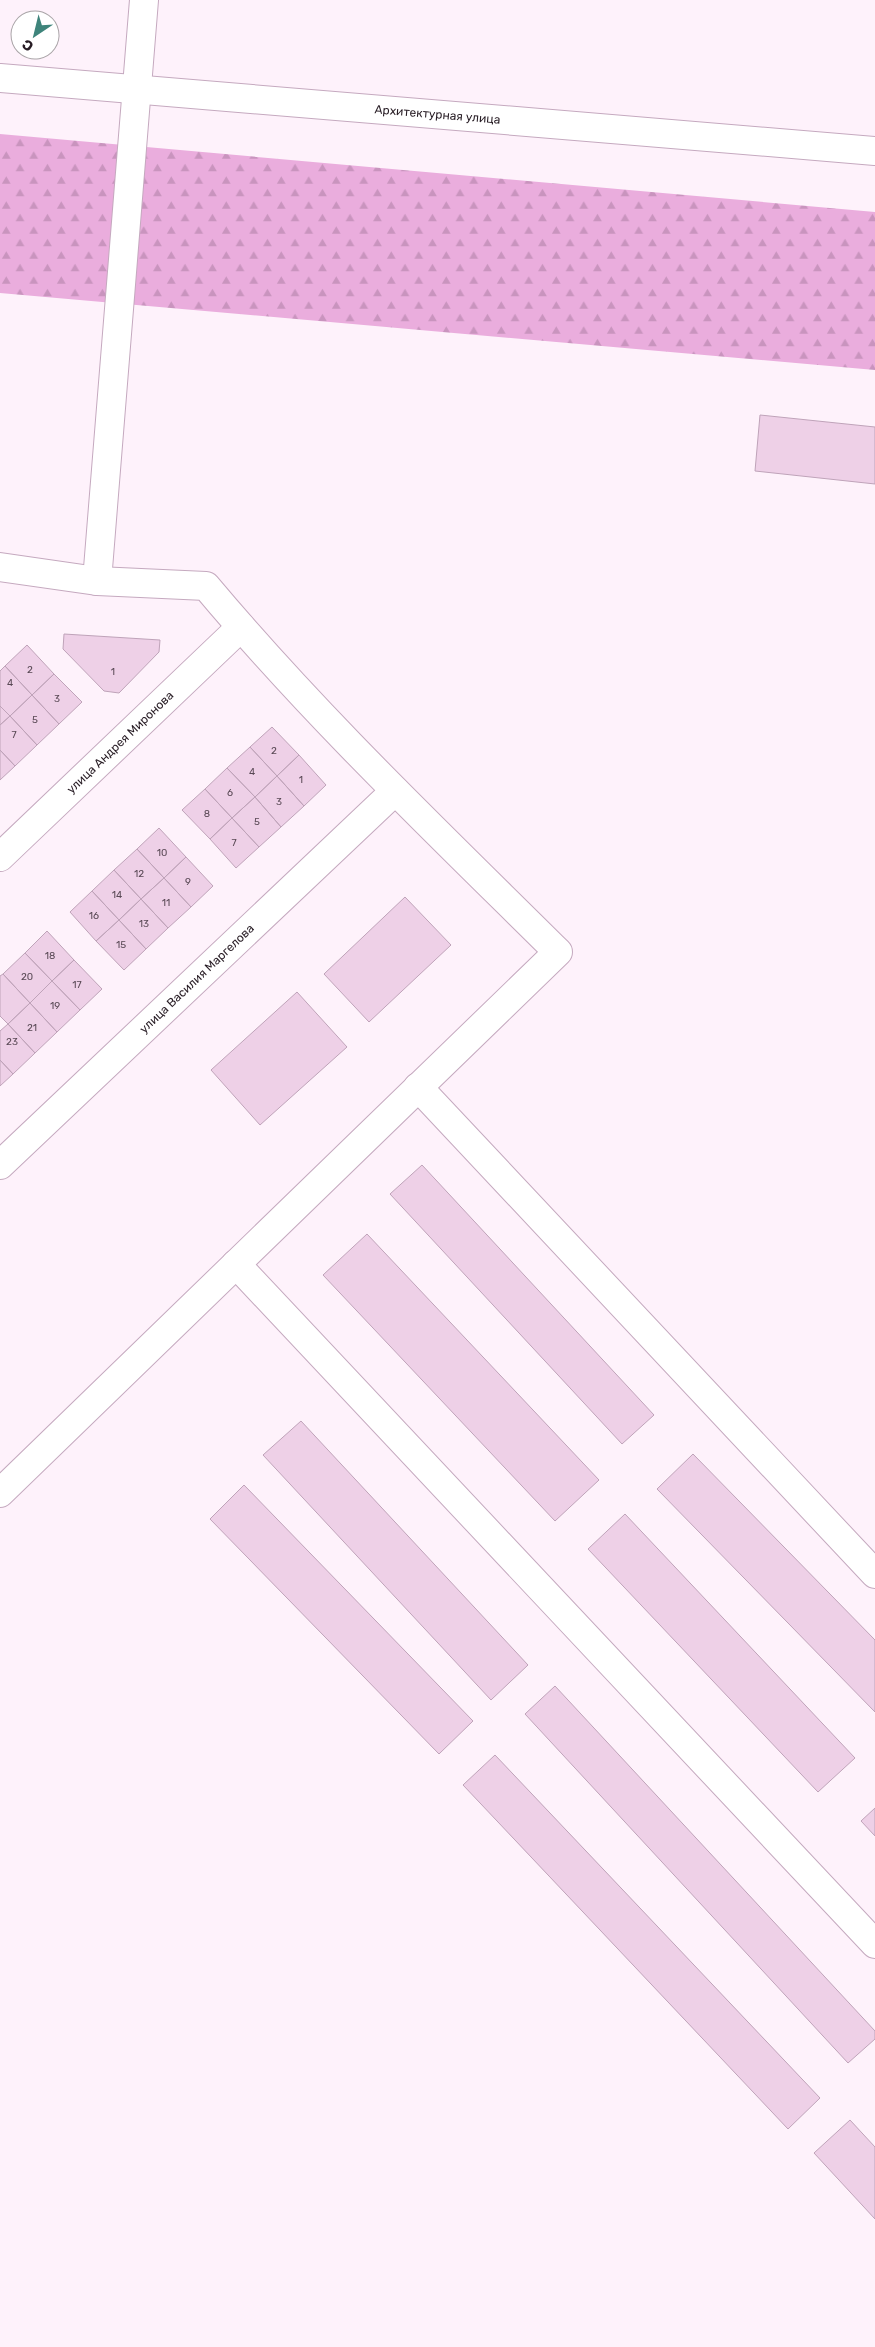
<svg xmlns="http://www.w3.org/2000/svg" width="875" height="2347" font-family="Rubik,sans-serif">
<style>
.forest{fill:url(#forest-firs)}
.building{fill:#eed0e7;stroke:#bfa3b9}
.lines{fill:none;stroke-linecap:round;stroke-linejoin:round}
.minor-casing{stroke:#c5a9bf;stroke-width:30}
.minor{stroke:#fff;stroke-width:28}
.labels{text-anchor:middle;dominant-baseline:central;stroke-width:4;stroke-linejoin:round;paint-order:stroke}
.number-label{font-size:10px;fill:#594955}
.street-label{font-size:12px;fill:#271c24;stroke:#fff}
</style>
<defs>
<pattern id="forest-firs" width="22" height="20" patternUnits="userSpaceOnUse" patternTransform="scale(1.25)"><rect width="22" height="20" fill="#eaaddd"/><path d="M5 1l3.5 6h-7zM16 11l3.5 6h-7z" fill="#c994be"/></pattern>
</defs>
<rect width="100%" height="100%" fill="#fef2fb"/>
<path class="forest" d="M0,134l875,78v158l-875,-77z"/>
<path class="building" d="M760,415l115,12v57l-120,-13z
M64,634l96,6 -1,12 -40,41 -15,-2 -41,-42z
M27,645l27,29 -22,21 -27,-29z
M5,666l27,29 -22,21 -10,-10v-35z
M54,674l28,28 -23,22 -27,-29z
M32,695l27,29 -22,21 -27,-29z
M0,706l10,10 -10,9z
M10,716l27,29 -22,21 -15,-16v-25z
M272,727l27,28 -22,21 -27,-29z
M250,747l27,29 -22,21 -28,-29z
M0,750l15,16 -15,14z
M299,755l27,30 -22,21 -27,-30z
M227,768l28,29 -23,21 -27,-29z
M277,776l27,30 -23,21 -26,-30z
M205,789l27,29 -22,21 -28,-29z
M255,797l26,30 -22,20 -27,-29z
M232,818l27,29 -23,21 -26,-29z
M159,828l27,29 -22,21 -27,-29z
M137,849l27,29 -23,21 -27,-29z
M186,857l27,29 -22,21 -27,-29z
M114,870l27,29 -22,21 -27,-29z
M164,878l27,29 -23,21 -27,-29z
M92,891l27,29 -23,21 -26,-29z
M405,897l46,48 -82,77 -45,-48z
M141,899l27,29 -22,21 -27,-29z
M119,920l27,29 -22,21 -28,-29z
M47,931l27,29 -22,21 -27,-28z
M25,953l27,28 -22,22 -27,-29z
M74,960l28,29 -22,21 -28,-29z
M3,974l27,29 -22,21 -8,-8v-40z
M52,981l28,29 -23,22 -27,-29z
M297,992l50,55 -87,78 -49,-55z
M30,1003l27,29 -22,21 -27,-29z
M8,1024l27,29 -22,21 -13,-14v-29z
M0,1060l13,14 -13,12z
M422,1165l232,250 -32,29 -232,-250z
M367,1234l232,246 -44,41 -232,-246z
M301,1421l227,244 -37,35 -228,-245z
M693,1454l182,186v72l-218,-223z
M244,1485l229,236 -34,33 -229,-235z
M625,1514l230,244 -37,34 -230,-243z
M555,1686l320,345v8l-27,24 -323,-349z
M495,1755l325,343 -32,31 -325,-344z
M875,1808v28l-14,-15z
M850,2120l25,27v72l-61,-66z"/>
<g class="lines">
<defs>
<g id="minor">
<path id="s1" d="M0,78l875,73"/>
<path d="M0,567l97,14 109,5c109,130 232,247 352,366l-558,541"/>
<path d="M97,581l47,-581"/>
<path id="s2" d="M0,857l241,-230"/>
<path d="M418,1087l457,487"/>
<path id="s3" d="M0,1165l395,-374"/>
<path d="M236,1264l639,680"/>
</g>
</defs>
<use href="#minor" class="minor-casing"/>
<use href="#minor" class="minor"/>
</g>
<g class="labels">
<g class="number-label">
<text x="30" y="670">2</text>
<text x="113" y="672">1</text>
<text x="10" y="683">4</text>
<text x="57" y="699">3</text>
<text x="35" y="720">5</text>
<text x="14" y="735">7</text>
<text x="274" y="751">2</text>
<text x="252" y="772">4</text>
<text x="301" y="780">1</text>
<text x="230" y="793">6</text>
<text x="279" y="802">3</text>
<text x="207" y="814">8</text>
<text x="257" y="822">5</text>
<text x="234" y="843">7</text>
<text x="162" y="853">10</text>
<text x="139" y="874">12</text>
<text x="188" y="882">9</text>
<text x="117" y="895">14</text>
<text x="166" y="903">11</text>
<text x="94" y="916">16</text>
<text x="144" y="924">13</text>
<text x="121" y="945">15</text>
<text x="50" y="956">18</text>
<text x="27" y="977">20</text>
<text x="77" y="985">17</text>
<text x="55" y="1006">19</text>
<text x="32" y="1028">21</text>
<text x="12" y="1042">23</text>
</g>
<g class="street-label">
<text stroke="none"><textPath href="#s1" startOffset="439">Архитектурная улица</textPath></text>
<text stroke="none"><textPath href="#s2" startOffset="166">улица Андрея Миронова</textPath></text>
<text stroke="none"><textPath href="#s3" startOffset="271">улица Василия Маргелова</textPath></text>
</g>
</g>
<g transform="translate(35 35) rotate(215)"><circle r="24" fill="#ffffff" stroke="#a9a4a7"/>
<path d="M0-4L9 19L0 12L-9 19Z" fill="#3e847b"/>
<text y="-8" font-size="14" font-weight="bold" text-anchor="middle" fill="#271c24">С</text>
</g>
</svg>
